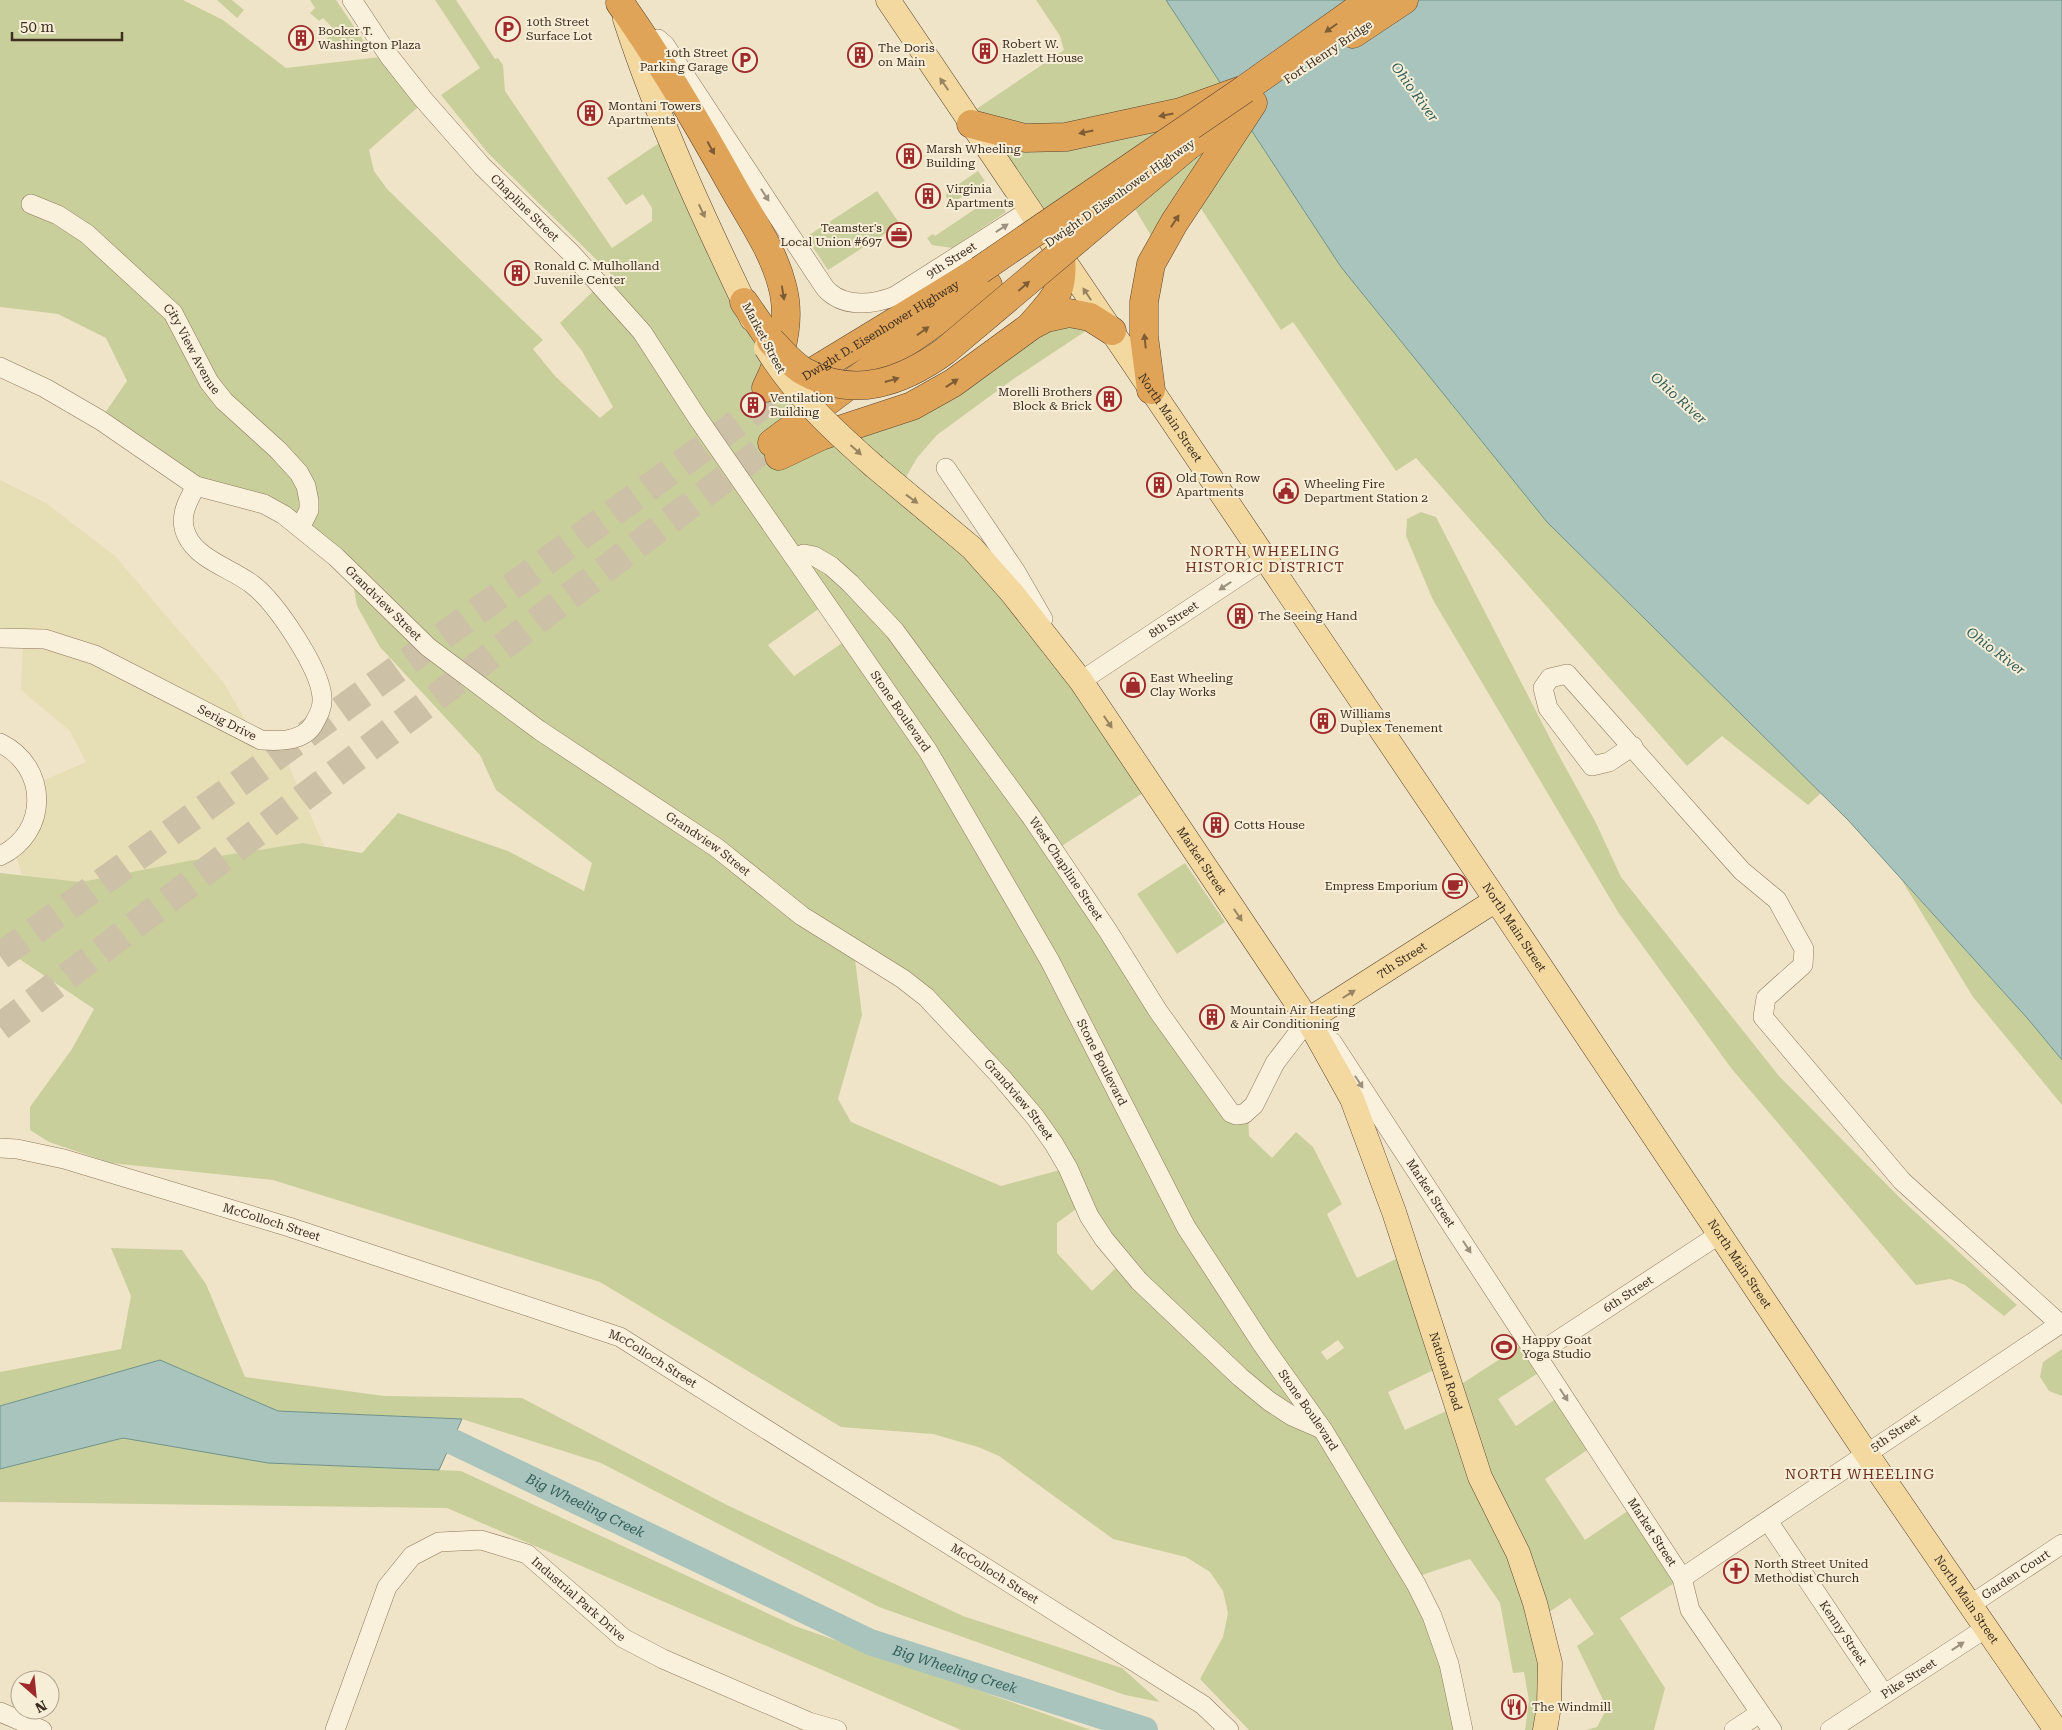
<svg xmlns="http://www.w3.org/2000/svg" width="2062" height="1730" font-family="'Roboto Serif',serif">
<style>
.farmland{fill:#e6deb5}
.green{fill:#c9cf9b;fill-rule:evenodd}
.water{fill:#a9c4bc;stroke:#6f938a}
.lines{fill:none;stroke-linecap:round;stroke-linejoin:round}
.river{stroke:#a9c4bc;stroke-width:26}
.highway-tunnel{stroke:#ccc0a6;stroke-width:28;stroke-dasharray:28 14;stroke-linecap:butt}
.minor-casing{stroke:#8d765c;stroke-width:20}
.major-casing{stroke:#5b4430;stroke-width:25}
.highway-casing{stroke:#5b4430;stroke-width:29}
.minor{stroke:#faf1dc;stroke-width:19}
.major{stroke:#f3d9a0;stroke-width:24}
.highway{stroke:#e0a458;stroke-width:28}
.major-bridge-casing{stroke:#5b4430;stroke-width:25;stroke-linecap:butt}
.highway-bridge-casing{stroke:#5b4430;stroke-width:29;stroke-linecap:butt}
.major-bridge{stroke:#f3d9a0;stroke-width:24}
.highway-bridge{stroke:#e0a458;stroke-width:28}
.oneway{fill:#7e5d36}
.oneway2{fill:#988460}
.oneway3{fill:#9c907e}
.labels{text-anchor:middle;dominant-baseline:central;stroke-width:4;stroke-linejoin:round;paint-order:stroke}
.poi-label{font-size:12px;fill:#3d2e20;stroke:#f7eed8;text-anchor:start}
.street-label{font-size:12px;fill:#3d2e20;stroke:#f7eed8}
.water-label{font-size:14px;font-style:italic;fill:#2f5d5a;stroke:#f7eed8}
.neighbourhood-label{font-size:14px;letter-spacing:1px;fill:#6b2e1e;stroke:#f7eed8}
</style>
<rect width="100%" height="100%" fill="#f0e4c8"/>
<path class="farmland" d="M0,480l46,23 69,53 108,126 33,56 22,3 46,105 -21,-3 -115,18 -107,21 -59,-7 -8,-25 12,-13 9,-53 51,-22 -16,-31 -49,-41 2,-51 -23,-1z"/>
<path class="green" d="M0,0h183l40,20 63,48 103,-12 36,45 -56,49 5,21 13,18 156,151 -10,9 22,27 45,42 13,-11 -31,-56 -22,-28 51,-49 -123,-121 -47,-58 39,-27 -45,-68h21l39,59 3,-1 5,7 2,26 107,157 40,-27v-13l-9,-14 -17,11 -19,-27 61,-41 76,165 87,127 57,-14 143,-89 67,-3 -86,57 -75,55 -20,23 -18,31 40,30 213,268 -98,64 172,257 22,3 1,25 23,22 24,-26 17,15 29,57 -15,10 30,64 51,-25 36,112 -56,27 17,38 52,-24 -5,-16 76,-49 18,27 -48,31 18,27 47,-32 33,50 -51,35 40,61 50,-34 47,72 -62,40 45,70 -11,42h-68l11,-3 10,-19 -30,-62 17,-12 -24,-36 -31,21 6,111h-20l4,-29 -5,-29 -11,1 -13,-70 -30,-44 -57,19 50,152h-214l-49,-51 23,-42 5,-24 -5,-22 -13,-19 -24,-15 -73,-18 -114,-83 -21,-9 -45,-13 -92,-7 -241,-145 -327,-102 -162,-17 -62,-21 -19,-12v-23l42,-58 22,-40 -94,-63v-73l81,9 107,-21 115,-18 59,10 36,-40 110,38 76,40 8,-28 -96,-73 -16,-35 -100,-108 -23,-41 -6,-34 -50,-46 -69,-30 -132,-76 27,-39 -21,-43 -48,-24 -58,-7zM827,603l24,34 -57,39 -26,-31zM854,951l72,46 141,171 -66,18 -150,-64 -13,-23 24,-84zM1083,1204l39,58 -30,29 -35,-38v-30zM1338,1340l6,8 -17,12 -6,-8z
M217,0h15l12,10 -7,8z
M310,0h26l31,46 -29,3 -19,-2 16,-17 -12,-12 -4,3 -9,-8 5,-5z
M1036,0h130l175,267 206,255 274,271 -13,12 -86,-69 -35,30 -271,-308 -20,13 -103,-149 -12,8 -89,-135 -34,52 -43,-71 -74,50 -75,-110 98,-66 -4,-14z
M978,171l7,10 -32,22 -4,-1 -3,-6 1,-4z
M877,191l23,33 -72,46 -22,-33z
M997,199l9,13 -54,36 -20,-3 -5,-7 6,-4 2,2 52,-35 2,3z
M1421,512l15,5 120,233 40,73 25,54 158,199 124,125 114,104 -13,11 -39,-31 -15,-6 -34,6 -185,-217 -113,-156 -185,-312 -27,-64 1,-17z
M1185,863l40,59 -48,32 -40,-60z
M1901,879l127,140 34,41v45l-89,-108z
M111,1248l71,2 24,34 39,93 139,19 138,2 205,107 236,111 159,52 38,34 -35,-7 -246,-88 -278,-144 -139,-44 -184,-8 -118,-51 -160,46v-34l121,-23 10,-53z
M2062,1349v47l-13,-5 -9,-14 3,-15z
M123,1438l145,25 193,8 334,155 296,104h-130l-514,-222 -447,-6v-33z"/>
<path class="water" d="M1166,0h896v1060l-34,-41 -180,-199 -301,-298 -206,-255z
M160,1360l118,51 184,8 -23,51 -171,-7 -145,-25 -123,31v-63z"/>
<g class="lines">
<path class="river" id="s1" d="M416,1435l27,2 427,205 275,88"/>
<path class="highway-tunnel" d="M0,956l782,-565
M0,1027l772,-584"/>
<defs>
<g id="minor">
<path id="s2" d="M352,0l37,56 34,43 59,67 90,88 70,78 55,85 231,334 122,210 136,266 76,117 61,86 93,154 16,32 17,48 14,66"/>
<path id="s3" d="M658,39l7,6 152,231c4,5 7,12 12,16 18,16 46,12 66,4l135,-86"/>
<path id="s4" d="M31,204l27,11 29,19 86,79 36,69 15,19 54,49 21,23 7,13 3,15v9l-8,16"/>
<path id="s5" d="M0,367l45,21 55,32 96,66 68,18 20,11 52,42 92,90 111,83 178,118 85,68 101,63 23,18 76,81 33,39 19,27 14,24 21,48 15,23 35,42 101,96 29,24 23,15 30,13"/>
<path d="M946,468l70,104 27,47"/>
<path id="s6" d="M795,558l9,-4 10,2 17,10 19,17 45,48 137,187 76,113 50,80 73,102 5,2 8,-1 10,-9 21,-42 33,-43 24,22 350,536 8,32 82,120"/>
<path id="s7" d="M0,638l45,1 50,16 166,85c18,1 41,2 52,-15 5,-9 10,-17 9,-28 -2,-29 -46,-94 -69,-112 -20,-16 -55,-25 -66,-49 -9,-18 0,-34 9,-50"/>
<path id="s8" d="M1081,681l184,-122"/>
<path d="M0,743c49,24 49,90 0,113"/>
<path d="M1633,746l-24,16 -17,4 -44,-58 -5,-20 7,-10 17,-4 158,178 17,19 35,29 27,49 -1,16 -37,33 -3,19 139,164 158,143 -378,254"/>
<path id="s9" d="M0,1148l17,1 47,10 225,68 331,110 583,368 26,25"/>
<path id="s10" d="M1537,1354l183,-120"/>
<path id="s11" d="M1768,1521l116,173"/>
<path id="s12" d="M1970,1605l92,-61"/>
<path d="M0,1712l42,18"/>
<path id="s13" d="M335,1730l52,-143 25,-31 27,-14 42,-2 46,14 96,84 40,21 146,63 28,8"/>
<path d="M1734,1730l26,-17"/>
<path id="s14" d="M1830,1730l156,-102"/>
</g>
<g id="major">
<path id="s15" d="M888,0l608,900 370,553 190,277"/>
<path d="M625,19c34,104 80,202 127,300"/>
<path id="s16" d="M875,467l97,81 40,45 69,88 227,339 44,79 42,113 86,265 38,76 17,50 15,60 -1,43 -4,24"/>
<path id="s17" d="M1308,1020l188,-120"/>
</g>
<g id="highway">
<path d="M620,3c42,59 78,121 113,184 18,32 40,63 49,98 10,36 0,71 -16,103"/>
<path d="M1353,34l51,-34"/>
<path d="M971,124l54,14 41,-1 115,-25 64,-23 125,-89"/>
<path d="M1188,146l53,-35"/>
<path d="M744,302l27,39"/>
<path d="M1033,323c22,-25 31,-31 28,-66"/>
<path id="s18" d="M791,385l189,-115"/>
<path d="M1151,390l-7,-54v-34l7,-38 23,-41 79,-120"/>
<path d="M772,443l125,-94 91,-64"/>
<path d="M779,456l42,-20 91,-30 41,-23 78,-57 15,-8 23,-5 11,2 10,2 22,14"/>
</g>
</defs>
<use href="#minor" class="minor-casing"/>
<use href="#major" class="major-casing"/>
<use href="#highway" class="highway-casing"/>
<use href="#minor" class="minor"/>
<use href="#major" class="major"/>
<use href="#highway" class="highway"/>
<defs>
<path id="major-bridge" d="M766,348c30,48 67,82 109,119"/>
<path id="highway-bridge" d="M980,270l265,-181
M771,341c10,10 21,24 34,31 50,27 97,10 140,-21l243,-205"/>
</defs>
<use href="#major-bridge" class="major-bridge-casing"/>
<use href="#highway-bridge" class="highway-bridge-casing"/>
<use href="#major-bridge" class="major-bridge"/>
<use href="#highway-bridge" class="highway-bridge"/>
</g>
<defs><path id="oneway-solid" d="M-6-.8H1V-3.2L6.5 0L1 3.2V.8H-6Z" transform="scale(1.25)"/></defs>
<g class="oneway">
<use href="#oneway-solid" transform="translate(1331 28) rotate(145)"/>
<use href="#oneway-solid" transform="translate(1166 115) rotate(169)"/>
<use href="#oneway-solid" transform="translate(1086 132) rotate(168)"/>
<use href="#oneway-solid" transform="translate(711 148) rotate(61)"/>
<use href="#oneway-solid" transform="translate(1175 221) rotate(-57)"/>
<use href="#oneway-solid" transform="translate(1024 286) rotate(-41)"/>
<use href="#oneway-solid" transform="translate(783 293) rotate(81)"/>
<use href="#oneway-solid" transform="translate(923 331) rotate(-35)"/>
<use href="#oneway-solid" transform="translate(1145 341) rotate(-96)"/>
<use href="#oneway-solid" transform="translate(892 380) rotate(-16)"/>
<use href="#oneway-solid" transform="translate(952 383) rotate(-33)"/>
</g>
<g class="oneway2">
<use href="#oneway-solid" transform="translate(944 84) rotate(-125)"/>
<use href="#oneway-solid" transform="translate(702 211) rotate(65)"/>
<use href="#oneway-solid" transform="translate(1087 294) rotate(-124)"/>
<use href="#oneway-solid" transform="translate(856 450) rotate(42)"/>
<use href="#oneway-solid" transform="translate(912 499) rotate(36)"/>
<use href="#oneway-solid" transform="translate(1108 722) rotate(56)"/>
<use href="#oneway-solid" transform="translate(1238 915) rotate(56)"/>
<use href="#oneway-solid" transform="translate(1349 994) rotate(-32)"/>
</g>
<g class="oneway3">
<use href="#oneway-solid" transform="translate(765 195) rotate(57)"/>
<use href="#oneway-solid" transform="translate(1002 228) rotate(-33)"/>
<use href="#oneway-solid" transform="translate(1225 586) rotate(146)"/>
<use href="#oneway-solid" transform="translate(1359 1082) rotate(57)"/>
<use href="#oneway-solid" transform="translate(1467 1247) rotate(57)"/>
<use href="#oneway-solid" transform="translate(1564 1395) rotate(57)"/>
<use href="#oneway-solid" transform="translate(1958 1646) rotate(-33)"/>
</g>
<defs>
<symbol id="parking-ring" viewBox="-11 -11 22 22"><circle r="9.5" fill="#f7eed8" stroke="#9e2a2b" stroke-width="1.5"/><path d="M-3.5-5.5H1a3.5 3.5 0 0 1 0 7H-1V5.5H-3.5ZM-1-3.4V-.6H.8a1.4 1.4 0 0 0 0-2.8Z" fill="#9e2a2b"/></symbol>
<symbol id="building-ring" viewBox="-11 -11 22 22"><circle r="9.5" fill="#f7eed8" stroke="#9e2a2b" stroke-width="1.5"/><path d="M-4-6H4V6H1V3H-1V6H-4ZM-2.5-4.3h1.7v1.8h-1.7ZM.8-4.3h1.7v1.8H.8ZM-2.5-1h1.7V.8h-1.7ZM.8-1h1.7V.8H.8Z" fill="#9e2a2b"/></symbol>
<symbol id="office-ring" viewBox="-11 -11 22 22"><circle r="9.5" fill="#f7eed8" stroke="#9e2a2b" stroke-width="1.5"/><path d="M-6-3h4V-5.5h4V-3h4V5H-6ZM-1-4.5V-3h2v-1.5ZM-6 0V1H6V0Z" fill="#9e2a2b"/></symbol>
<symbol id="civic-ring" viewBox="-11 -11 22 22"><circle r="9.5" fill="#f7eed8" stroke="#9e2a2b" stroke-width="1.5"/><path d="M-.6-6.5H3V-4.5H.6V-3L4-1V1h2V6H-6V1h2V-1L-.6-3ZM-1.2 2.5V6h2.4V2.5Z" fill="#9e2a2b"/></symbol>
<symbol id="shop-ring" viewBox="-11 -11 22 22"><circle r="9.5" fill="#f7eed8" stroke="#9e2a2b" stroke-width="1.5"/><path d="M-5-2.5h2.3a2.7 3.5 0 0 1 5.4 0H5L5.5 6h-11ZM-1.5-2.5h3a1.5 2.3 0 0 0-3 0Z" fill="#9e2a2b"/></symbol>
<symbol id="cafe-ring" viewBox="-11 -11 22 22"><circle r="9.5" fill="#f7eed8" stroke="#9e2a2b" stroke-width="1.5"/><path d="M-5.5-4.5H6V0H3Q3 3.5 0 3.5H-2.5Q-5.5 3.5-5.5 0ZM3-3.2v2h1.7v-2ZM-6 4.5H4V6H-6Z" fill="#9e2a2b"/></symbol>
<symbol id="stadium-ring" viewBox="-11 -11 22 22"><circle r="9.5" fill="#f7eed8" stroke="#9e2a2b" stroke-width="1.5"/><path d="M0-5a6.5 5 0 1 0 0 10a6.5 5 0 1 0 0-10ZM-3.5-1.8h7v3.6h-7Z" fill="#9e2a2b"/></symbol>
<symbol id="church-ring" viewBox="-11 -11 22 22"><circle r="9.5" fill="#f7eed8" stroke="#9e2a2b" stroke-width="1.5"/><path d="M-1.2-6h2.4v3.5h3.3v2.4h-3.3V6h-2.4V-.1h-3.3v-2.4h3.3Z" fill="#9e2a2b"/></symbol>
<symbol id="restaurant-ring" viewBox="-11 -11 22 22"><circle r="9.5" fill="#f7eed8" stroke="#9e2a2b" stroke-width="1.5"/><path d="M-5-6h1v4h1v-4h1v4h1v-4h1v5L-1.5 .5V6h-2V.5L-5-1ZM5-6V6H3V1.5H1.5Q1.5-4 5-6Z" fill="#9e2a2b"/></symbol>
</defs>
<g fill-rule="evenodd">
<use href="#parking-ring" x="494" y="15" width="28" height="28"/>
<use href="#building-ring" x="287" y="24" width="28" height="28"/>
<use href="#building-ring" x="971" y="37" width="28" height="28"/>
<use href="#building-ring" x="846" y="41" width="28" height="28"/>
<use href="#parking-ring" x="731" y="46" width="28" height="28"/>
<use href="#building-ring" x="576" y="99" width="28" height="28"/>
<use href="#building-ring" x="895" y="142" width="28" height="28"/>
<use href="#building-ring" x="914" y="182" width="28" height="28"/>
<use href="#office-ring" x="885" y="221" width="28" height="28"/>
<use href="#building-ring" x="503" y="259" width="28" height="28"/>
<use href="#building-ring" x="1095" y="385" width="28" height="28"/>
<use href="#building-ring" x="739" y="391" width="28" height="28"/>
<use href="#building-ring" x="1145" y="471" width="28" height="28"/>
<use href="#civic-ring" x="1272" y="477" width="28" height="28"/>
<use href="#building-ring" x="1226" y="602" width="28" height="28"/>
<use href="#shop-ring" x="1119" y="671" width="28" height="28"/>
<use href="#building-ring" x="1309" y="707" width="28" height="28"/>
<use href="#building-ring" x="1202" y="811" width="28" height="28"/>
<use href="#cafe-ring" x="1441" y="872" width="28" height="28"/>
<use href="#building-ring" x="1198" y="1003" width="28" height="28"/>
<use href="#stadium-ring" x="1490" y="1333" width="28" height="28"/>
<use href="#church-ring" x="1722" y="1557" width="28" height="28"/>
<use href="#restaurant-ring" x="1500" y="1693" width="28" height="28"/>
</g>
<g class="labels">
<g class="poi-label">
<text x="526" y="22">10th Street<tspan x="526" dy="14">Surface Lot</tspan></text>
<text x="318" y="31">Booker T.<tspan x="318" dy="14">Washington Plaza</tspan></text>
<text x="1002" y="44">Robert W.<tspan x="1002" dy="14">Hazlett House</tspan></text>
<text x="878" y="48">The Doris<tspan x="878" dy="14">on Main</tspan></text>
<text x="728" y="53" text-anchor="end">10th Street<tspan x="728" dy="14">Parking Garage</tspan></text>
<text x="608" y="106">Montani Towers<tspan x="608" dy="14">Apartments</tspan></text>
<text x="926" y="149">Marsh Wheeling<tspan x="926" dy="14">Building</tspan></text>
<text x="946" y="189">Virginia<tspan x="946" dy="14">Apartments</tspan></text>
<text x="882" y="228" text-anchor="end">Teamster's<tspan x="882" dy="14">Local Union #697</tspan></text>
<text x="534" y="266">Ronald C. Mulholland<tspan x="534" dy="14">Juvenile Center</tspan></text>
<text x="1092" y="392" text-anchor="end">Morelli Brothers<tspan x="1092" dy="14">Block &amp; Brick</tspan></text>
<text x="770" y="398">Ventilation<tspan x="770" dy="14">Building</tspan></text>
<text x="1176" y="478">Old Town Row<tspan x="1176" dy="14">Apartments</tspan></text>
<text x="1304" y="484">Wheeling Fire<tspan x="1304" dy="14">Department Station 2</tspan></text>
<text x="1258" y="616">The Seeing Hand</text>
<text x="1150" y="678">East Wheeling<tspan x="1150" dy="14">Clay Works</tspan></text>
<text x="1340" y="714">Williams<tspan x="1340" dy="14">Duplex Tenement</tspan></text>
<text x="1234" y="825">Cotts House</text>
<text x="1438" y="886" text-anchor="end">Empress Emporium</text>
<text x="1230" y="1010">Mountain Air Heating<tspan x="1230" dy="14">&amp; Air Conditioning</tspan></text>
<text x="1522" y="1340">Happy Goat<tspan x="1522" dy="14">Yoga Studio</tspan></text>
<text x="1754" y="1564">North Street United<tspan x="1754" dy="14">Methodist Church</tspan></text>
<text x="1532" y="1707">The Windmill</text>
</g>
<g class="street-label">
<text transform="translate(1328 52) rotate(-34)">Fort Henry Bridge</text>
<text transform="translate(1120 193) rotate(-35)">Dwight D Eisenhower Highway</text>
<text stroke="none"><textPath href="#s2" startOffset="271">Chapline Street</textPath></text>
<text stroke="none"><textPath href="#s3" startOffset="442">9th Street</textPath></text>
<text stroke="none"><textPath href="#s18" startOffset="105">Dwight D. Eisenhower Highway</textPath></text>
<text transform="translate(764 338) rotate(62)">Market Street</text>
<text stroke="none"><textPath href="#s4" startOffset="221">City View Avenue</textPath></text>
<text stroke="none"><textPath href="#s15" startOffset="504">North Main Street</textPath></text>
<text stroke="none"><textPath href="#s5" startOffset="456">Grandview Street</textPath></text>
<text stroke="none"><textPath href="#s8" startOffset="111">8th Street</textPath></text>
<text stroke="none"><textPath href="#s2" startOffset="901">Stone Boulevard</textPath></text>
<text stroke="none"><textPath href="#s7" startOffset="246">Serig Drive</textPath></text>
<text stroke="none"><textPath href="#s5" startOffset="861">Grandview Street</textPath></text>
<text stroke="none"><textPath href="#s16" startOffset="515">Market Street</textPath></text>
<text stroke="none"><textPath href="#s6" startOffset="424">West Chapline Street</textPath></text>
<text stroke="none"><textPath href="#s15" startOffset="1119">North Main Street</textPath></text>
<text stroke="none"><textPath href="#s17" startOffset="111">7th Street</textPath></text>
<text stroke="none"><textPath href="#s2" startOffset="1306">Stone Boulevard</textPath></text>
<text stroke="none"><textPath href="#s5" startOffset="1266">Grandview Street</textPath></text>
<text stroke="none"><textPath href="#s6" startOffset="1060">Market Street</textPath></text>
<text stroke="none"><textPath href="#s9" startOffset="282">McColloch Street</textPath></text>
<text stroke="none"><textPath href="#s15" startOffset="1524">North Main Street</textPath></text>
<text stroke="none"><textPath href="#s10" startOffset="109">6th Street</textPath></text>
<text stroke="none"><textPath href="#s9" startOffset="688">McColloch Street</textPath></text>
<text stroke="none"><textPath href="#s16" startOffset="1085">National Road</textPath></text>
<text stroke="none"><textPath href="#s2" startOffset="1711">Stone Boulevard</textPath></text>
<text transform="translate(1895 1433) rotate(-34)">5th Street</text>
<text stroke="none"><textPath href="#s6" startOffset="1465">Market Street</textPath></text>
<text stroke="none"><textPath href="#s9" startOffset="1092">McColloch Street</textPath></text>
<text stroke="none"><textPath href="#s12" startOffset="55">Garden Court</textPath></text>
<text stroke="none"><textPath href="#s13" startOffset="381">Industrial Park Drive</textPath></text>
<text stroke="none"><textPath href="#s15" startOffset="1929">North Main Street</textPath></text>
<text stroke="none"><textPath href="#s11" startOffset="135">Kenny Street</textPath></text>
<text stroke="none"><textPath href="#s14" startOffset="94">Pike Street</textPath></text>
</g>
<g class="water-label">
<text transform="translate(1415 92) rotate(54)">Ohio River</text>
<text transform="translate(1679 398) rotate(42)">Ohio River</text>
<text transform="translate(1996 651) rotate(37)">Ohio River</text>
<text stroke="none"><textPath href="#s1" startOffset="185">Big Wheeling Creek</textPath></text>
<text stroke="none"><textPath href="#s1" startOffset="590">Big Wheeling Creek</textPath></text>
</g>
<g class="neighbourhood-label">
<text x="1265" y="551">NORTH WHEELING<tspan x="1265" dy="16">HISTORIC DISTRICT</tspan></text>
<text x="1860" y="1474">NORTH WHEELING</text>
</g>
</g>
<g transform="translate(35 1695) rotate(153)"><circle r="24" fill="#f7eed8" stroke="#ada18e"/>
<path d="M0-4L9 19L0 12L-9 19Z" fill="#9e2a2b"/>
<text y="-8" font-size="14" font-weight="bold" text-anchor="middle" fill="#3d2e20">N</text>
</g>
<path d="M12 32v8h110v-8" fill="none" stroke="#3d2e20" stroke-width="2.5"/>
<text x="20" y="32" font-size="15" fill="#3d2e20" stroke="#f7eed8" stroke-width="4" paint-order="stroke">50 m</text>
</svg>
